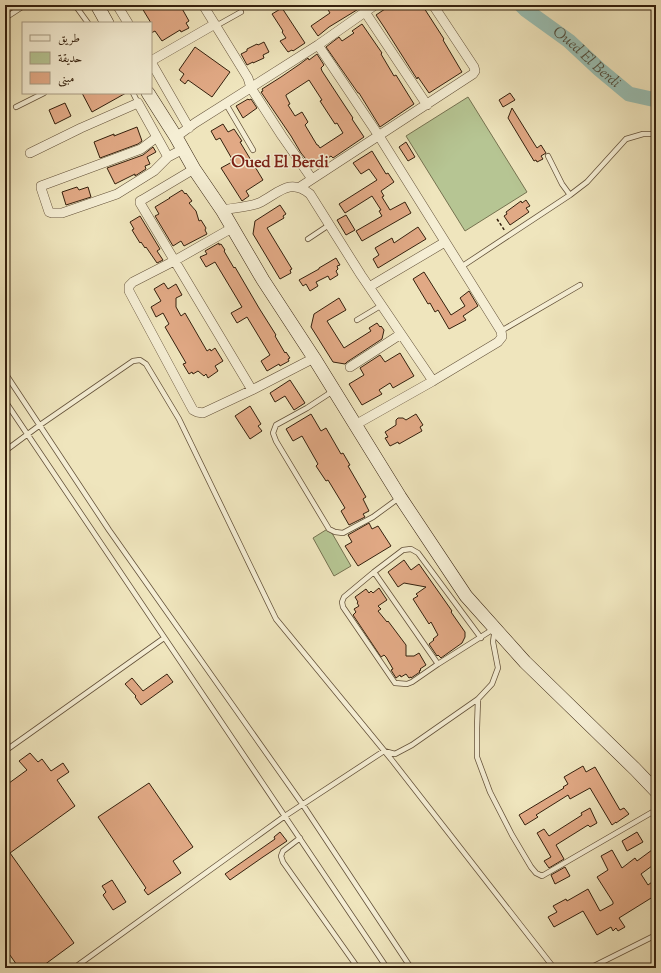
<svg xmlns="http://www.w3.org/2000/svg" width="661" height="973" font-family="'Sorts Mill Goudy',Amiri,serif">
<style>
.green{fill:#b6c593;stroke:#757250}
.lines{fill:none;stroke-linecap:round;stroke-linejoin:round}
.river{stroke:#9abfb3;stroke-width:15}
.building{fill:#e1a985;stroke:#34200d;fill-rule:evenodd}
.service-casing{stroke:#635139;stroke-width:6}
.minor-casing{stroke:#635139;stroke-width:10}
.secondary-casing{stroke:#34200d;stroke-width:14}
.path{stroke:#34200d;stroke-width:1.5;stroke-dasharray:3 2;stroke-linecap:butt}
.service{stroke:#f5eed4;stroke-width:4.5}
.minor{stroke:#f5eed4;stroke-width:9}
.secondary{stroke:#f5eed4;stroke-width:13}
.labels{text-anchor:middle;dominant-baseline:central;stroke-width:3;stroke-linejoin:round;paint-order:stroke}
.water-label{font-size:15px;font-style:italic;fill:#53503f;stroke:#f5eed4}
.quarter-label{font-size:16px;font-weight:bold;fill:#7a1f14;stroke:#f5eed4}
</style>
<rect width="100%" height="100%" fill="#efe5bd"/>
<filter id="stains"><feTurbulence type="fractalNoise" baseFrequency=".005" numOctaves="4"/><feColorMatrix values="0 0 0 0 .2 0 0 0 0 .09 0 0 0 0 .02 0 0 0 .5 -.17"/></filter>
<radialGradient id="worn" r=".72"><stop offset=".6" stop-color="#630" stop-opacity="0"/><stop offset="1" stop-color="#630" stop-opacity=".3"/></radialGradient>
<path class="green" d="M468,97l59,95 -62,39 -59,-95z
M329,528l22,38 -17,10 -21,-38z"/>
<g class="lines">
<path class="river" id="s1" d="M521,5l5,5 43,31 30,28 30,25 27,6"/>
</g>
<path class="building" d="M146,5h34l9,16 -3,2 3,5 -8,4 -1,-2 -18,11 -7,-10 -4,2v-10l-9,-15z
M325,5h40l-36,22 -11,9 -7,-10 19,-13z
M391,5h28l3,4 2,-1 20,31 -1,1 19,32 -33,21 -11,-16 -1,2 -33,-52 -8,-12z
M282,8l23,35 -12,8 -1,-1 -4,2 -8,-11 6,-3 -4,-6 1,-1 -11,-17z
M362,24l20,29 -1,1 13,22 2,-1 18,29 -34,23 -21,-34h-1l-32,-46 13,-10 3,4 12,-8 -2,-2z
M264,42l5,10 -6,3 1,3 -11,5v-1l-6,3 -6,-11 6,-3v-2l10,-5 1,1z
M195,47l35,25 -18,25 -24,-17 -3,4 -5,-4 4,-6 -5,-4z
M317,54l7,11 -3,3 1,3 21,32 10,15 -1,1 12,18 -31,21 -2,-2 -18,12 -12,-15 -10,-17 -30,-44 2,-1 -1,-2 19,-12 19,-13 8,-6 1,2zM309,80l13,20 -2,1 15,23 2,-1 6,10 -23,15 -2,-3h-1l-12,-20 3,-3 -6,-10 -7,4 -7,-11 2,-1 -4,-8v-1z
M82,93h44l-34,19z
M510,93l5,7 -12,7 -4,-7z
M248,99l1,1 2,-1 6,9 -14,10 -7,-12z
M65,103l6,13 -16,8 -6,-14z
M512,108l23,37 2,3 4,-3 5,8 -5,3 2,3 -6,3 -1,-2 -2,1 -26,-43z
M223,124l5,8 6,-3 8,12 -2,1 23,38 -17,11 3,5 -7,5 -21,-33 11,-6 -2,-2 2,-1 -12,-21 -4,2 -5,-9z
M137,127l5,14 -4,3 -38,14 -6,-16 20,-8v2z
M406,142l9,15 -7,4 -9,-14z
M153,147l3,5 -9,5 3,7 -5,2 1,3 -11,7v-2l-20,10 -8,-16 36,-13z
M372,151l14,23 2,-1 6,9 -13,9 3,5 -2,1 8,13 15,-8 6,11 -49,28 -6,-10 26,-15 -3,-5 2,-1 -9,-14 -27,17 -6,-9 38,-24 -8,-11 -8,5 -8,-11z
M77,187l2,3 9,-3 3,10 -25,8 -4,-13z
M182,190l3,4 1,-1 6,8 -3,2 7,8 3,10 2,-1 5,8 -1,2 2,4 -23,12 -3,-5 -8,5 -18,-30 4,-2 -4,-7 15,-9h-1z
M526,200l4,6 -4,2 3,4 -19,13 -6,-9 3,-2 -1,-2 15,-11 1,2z
M280,205l6,9 -3,2 1,2 -17,10 25,41 -2,1 1,3 -11,6 -27,-45 2,-13z
M346,215l9,15 -9,5 -9,-15z
M140,216l20,33 -3,2 6,9 -6,3 -11,-16 -1,1 -4,-6 -1,1 -8,-13 2,-1 -4,-7z
M418,227l8,12 -48,29 -5,-9 6,-4 -4,-7 17,-10 2,5z
M219,243v2l2,-1 4,6 -1,1 10,17 1,-1 24,41 17,27 -1,1 10,17 1,-1 4,6 -2,1 1,2 -9,5 -1,-2 -12,7 -6,-10 9,-6 -23,-38 -10,6 -6,-10 11,-6 -27,-45 -9,5 -6,-10 7,-3 -2,-3z
M336,258l4,7 -3,1 1,3 -2,2 2,4 -8,5 -2,-4 -12,6 2,4 -8,5 -4,-7 -3,2 -4,-6 20,-11v-1z
M424,272l27,43 14,-9 -5,-8 9,-7 9,15 -15,10 3,4 -17,9 -11,-19 -3,2 -5,-9 -2,1 -15,-25z
M164,283l4,6 8,-5 6,11 -6,3v9l5,9 4,-3 22,38 3,-2 1,2 4,-3 8,13 -8,5 3,5 -10,7 -2,-4 -2,2 -6,-5 -5,3 -1,-2 -3,2 -6,-10 3,-1 -21,-36 4,-3 -6,-11 -7,4 -5,-10 10,-6 -7,-12z
M339,298l7,12 -19,11 17,27 27,-17 -2,-3 8,-5 3,4 1,-1 3,4 -2,9 -35,23 -2,2 -12,-2 -22,-35 3,-13z
M400,353l14,23 -21,12 -3,-5 -11,7 3,4 -20,11 -13,-21 15,-9 -4,-7 20,-13 5,7z
M290,380l15,23 -11,7 -9,-14 -10,6 -5,-9z
M250,406l11,18 -3,2 4,5 -12,8 -15,-23z
M311,414l10,17 5,-3 15,26 2,-1 7,12 -2,1 18,31 -3,2 6,12 -6,3 2,3 -16,8 -8,-14 4,-3 -17,-28 -2,1 -10,-15 2,-2 -16,-28 -9,5 -7,-12z
M416,414l7,11 -3,2 2,4 -23,13 -1,-2 -8,4 -5,-8 3,-1 -3,-5 11,-7v-5l2,-2h5l3,2z
M369,523l3,6 6,-3 13,20 -33,20 -13,-20 7,-4 -4,-7z
M404,560l7,10 8,-6 33,47 -1,1 14,20v5l-3,6 -21,15 -3,-3 -1,1 -8,-12 5,-4 -1,-1 5,-4 -7,-13 -2,2 -16,-25 5,-3 -2,-2 10,-7 -22,-4 -6,4 -10,-15z
M379,588l8,12 -9,6 3,3 -3,2 9,11 1,-1 18,24v11h8l5,-3 7,12 -6,4 1,1 -2,1 1,1 -9,6v-1l-2,1 -3,-4 -5,3 -1,-2 -4,3 -5,-8 2,-1 -7,-12 -2,-2 -3,2 -28,-42 3,-3 -2,-3 5,-3 -2,-3 1,-1 -3,-5 11,-8 3,4 2,-2 2,2z
M167,674l6,8 -32,23 -6,-8 1,-1 -11,-12 7,-6 11,13z
M30,753l8,9 4,-3 9,12 12,-8 6,9 -12,8 18,26 -65,47 64,90 -34,25h-21l-14,-20v-162l22,-16 -8,-9z
M583,766l3,6 9,-5 25,43 4,-2 5,6 -13,9v-1l-4,3 -22,-37 -20,11 -2,-4 -32,20 2,2 -13,8 -6,-10 45,-27 -1,-1 5,-3 -4,-7z
M149,783l44,64 -20,14 8,12 -33,22 -4,-5 2,-2 -48,-71z
M590,808l7,15 -7,4 -2,-2 -32,20 8,14 -15,9 -5,-7 7,-4 -14,-24 7,-4 5,7 33,-21 -1,-2z
M280,832l7,9 -24,16 -33,23 -5,-6 50,-35 -1,-2z
M637,832l6,10 -16,9 -5,-10z
M656,847v16l-15,11 7,11 8,-6v16l-37,23 6,9 -7,4 -2,-3 -3,3 -2,-4 -14,8 -14,-24 -29,16 -6,-10 9,-5 -4,-6 13,-7 1,2 21,-12 12,22 13,-7v-2l-16,-25 11,-7 -7,-14 11,-6 10,18 13,-10 2,3z
M565,867l5,9 -15,8 -4,-9z
M112,880l14,22 -13,8 -10,-15 3,-3 -4,-6z"/>
<g class="lines">
<defs>
<path id="service" d="M75,5l13,18
M5,18l20,-13
M216,26l25,-14
M133,93l5,10
M226,104l27,46
M16,107l28,-14
M548,156l14,28 8,11
M308,239l21,-14
M461,267l109,-72 17,-13 39,-43 17,-5h13
M357,320l25,-15
M501,331l79,-46
M5,373l104,157 194,275 108,163
M333,391l-26,17 -31,17 -3,8 3,8 53,88 6,3 8,1 30,-16 26,-19
M5,401l382,567
M5,451l35,-26 93,-64 7,-1 6,4 33,55 97,200 115,140 163,209
M374,572l-30,25 -2,5 1,5 52,76 12,1 5,-2 26,-18
M478,699l-1,29v29l13,35 22,43 19,32 5,6 6,3 114,-66
M5,751l159,-113
M300,838l-17,13 -2,5 2,6 75,106
M74,968l211,-152 99,-65 11,3 17,-9 66,-46 14,-15 6,-16 -5,-26 2,-14 -57,36 -64,-92 29,-22 8,-1 7,4 63,85
M590,968l66,-33"/>
<path id="minor" d="M117,5l11,18
M203,5l45,73 3,10 31,48 30,43
M365,12l62,93
M318,45l61,91 122,195 1,6 -4,5 -65,39 -78,44
M151,61l64,-37
M151,62l38,66
M157,137l-16,12 -100,37v2l8,24 3,1h10l55,-19 37,-23 14,-14
M176,137l19,-14 123,-78 57,-40
M30,153l51,-25 57,-25 30,54 15,-8
M194,169l-52,31 -2,1v2l112,187 62,-32
M300,187l173,-113 2,-3 -1,-4 -41,-62
M222,210c11,-2 27,-3 37,-7 19,-9 30,-26 51,-9l51,81 40,59 32,47
M232,228l-58,33 -41,21 -4,4v5l64,119 4,2 6,1 49,-23
M369,287l76,-45
M350,367l51,-33"/>
<path id="secondary" d="M97,5l10,18
M148,93l28,44 18,32 28,41 41,70 51,78 86,139 66,99 59,66 110,107 21,22"/>
</defs>
<use href="#service" class="service-casing"/>
<use href="#minor" class="minor-casing"/>
<use href="#secondary" class="secondary-casing"/>
<path class="path" d="M497,219l8,12"/>
<use href="#service" class="service"/>
<use href="#minor" class="minor"/>
<use href="#secondary" class="secondary"/>
</g>
<g class="labels">
<g class="water-label">
<text stroke="none"><textPath href="#s1" startOffset="84">Oued El Berdi</textPath></text>
</g>
<g class="quarter-label">
<text x="280" y="163">Oued El Berdi</text>
</g>
</g>
<rect width="661" height="973" fill="none" stroke="#efe5bd" stroke-width="20"/>
<rect x="6" y="6" width="649" height="961" fill="none" stroke="#34200d" stroke-width="2"/>
<rect x="10" y="10" width="641" height="953" fill="none" stroke="#34200d"/>
<rect x="22" y="22" width="130" height="72" fill="#f5eed4" stroke="#a89c84"/>
<rect x="30" y="35" width="20" height="6" fill="#f5eed4" stroke="#a89c84"/>
<text x="58" y="42" font-size="12" fill="#34200d">طريق</text>
<rect x="30" y="52" width="20" height="12" fill="#b6c593" stroke="#a89c84"/>
<text x="58" y="62" font-size="12" fill="#34200d">حديقة</text>
<rect x="30" y="72" width="20" height="12" fill="#e1a985" stroke="#a89c84"/>
<text x="58" y="82" font-size="12" fill="#34200d">مبنى</text>
<rect width="100%" height="100%" filter="url(#stains)"/>
<rect width="100%" height="100%" fill="url(#worn)"/>
</svg>
